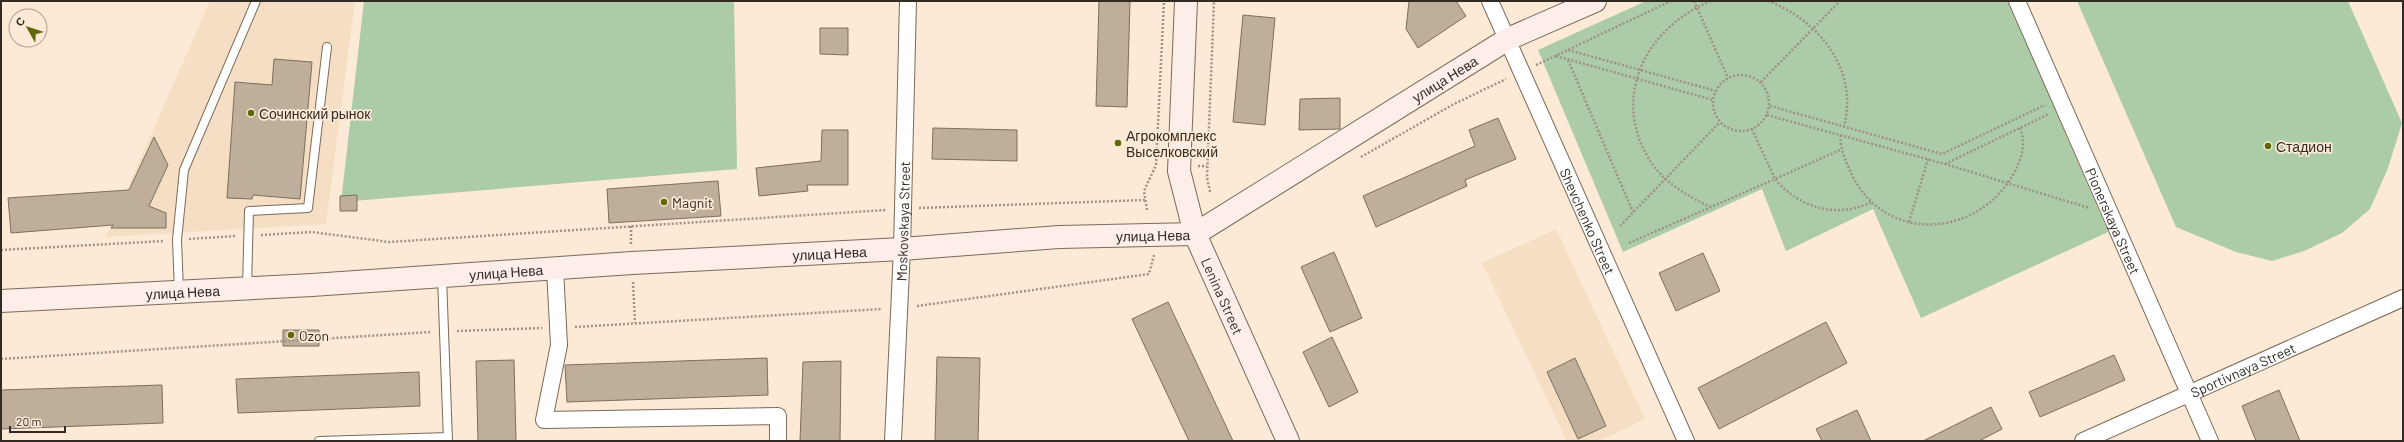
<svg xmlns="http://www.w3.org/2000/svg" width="2404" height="442" font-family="Barlow,sans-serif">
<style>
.built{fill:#f6dec5}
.green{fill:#abcca7}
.building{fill:#beae9a;stroke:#7d6f5c}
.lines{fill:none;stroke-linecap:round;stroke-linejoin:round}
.lane-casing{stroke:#7a6a59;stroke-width:10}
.street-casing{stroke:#7a6a59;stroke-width:18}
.secondary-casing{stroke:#7a6a59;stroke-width:24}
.path{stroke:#9f9284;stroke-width:2.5;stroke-dasharray:2 2;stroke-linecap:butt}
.lane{stroke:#fff;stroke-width:8}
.street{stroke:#fff;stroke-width:16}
.secondary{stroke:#fdeee9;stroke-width:22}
.poi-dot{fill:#606706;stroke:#fcead6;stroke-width:1.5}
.labels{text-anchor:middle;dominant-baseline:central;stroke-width:3.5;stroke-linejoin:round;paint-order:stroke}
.street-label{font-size:14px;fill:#322b23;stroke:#fcead6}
.poi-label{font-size:14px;fill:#322b23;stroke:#fcead6;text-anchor:start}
</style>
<rect width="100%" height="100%" fill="#fcead6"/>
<path class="built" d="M210,1h145l-29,223 -220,13z
M1556,229l89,190 -46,22h-32l-85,-178z"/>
<path class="green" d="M364,1h370l3,168 -396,33z
M1646,1h362l100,231 -187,86 -48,-109 -87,42 -24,-62 -139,63 -85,-202z
M2077,1h271l54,122 -14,45 -18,41 -28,24 -38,18 -32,10 -36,-9 -60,-25z"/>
<path class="building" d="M1099,1h31l-3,106 -31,-1z
M1409,1h47l10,15 -48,32 -12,-19z
M1243,15l32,3 -10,107 -32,-3z
M820,28h28v27l-28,-1z
M274,59l38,3 -12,137 -47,-4 -1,4 -25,-1 8,-116 37,3z
M1340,98v31l-41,1 1,-31z
M1498,118l18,41 -51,21 2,6 -91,41 -13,-31 112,-50 -6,-16z
M933,128l84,2v31l-85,-2z
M822,130h26v55h-41l1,6 -49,5 -3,-28 65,-7z
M154,137l14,28 -19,41 17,7v15h-55l2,-3 -102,8 -3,-35 121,-8z
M718,181l3,35 -112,7 -2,-34z
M357,195v16h-17v-15z
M1334,252l28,66 -32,14 -29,-65z
M1703,253l17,38 -44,20 -17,-38z
M1168,302l65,139h-44l-57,-122z
M1826,322l21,41 -128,66 -21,-41z
M283,330h36v16h-36z
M1332,337l26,55 -29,15 -26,-55z
M2114,355l11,25 -85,37 -11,-25z
M937,357l43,1 -2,83h-43z
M767,358l1,37 -201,7 -2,-37z
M1575,358l31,68 -28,13 -31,-67z
M514,360l2,81h-38l-2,-80z
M841,361l-1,80h-40l3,-79z
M419,372l1,34 -182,7 -2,-34z
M162,385l1,38 -162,6v-39z
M2279,390l21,51h-44l-14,-35z
M1991,407l11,22 -23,12h-56z
M1857,410l14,31h-49l-6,-12z"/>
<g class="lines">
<defs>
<path id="lane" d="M442,277l6,164
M247,287l2,-76 59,-3 19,-161
M179,291l-2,-51 7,-70 72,-169
M319,441l129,-4"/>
<g id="street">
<path id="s1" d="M1490,1l196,440"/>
<path id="s2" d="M2017,1l193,440"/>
<path d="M555,269l4,76 -15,75 234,-4v25"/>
<path id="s3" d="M893,441l9,-192 6,-248"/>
<path id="s4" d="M2083,441l320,-143"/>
</g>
<g id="secondary">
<path id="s5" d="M1186,1l-7,170 16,63 93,207"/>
<path id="s6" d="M1,301l311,-16 320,-22 270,-14 157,-12 136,-3 313,-195 87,-38"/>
</g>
</defs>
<use href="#lane" class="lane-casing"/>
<use href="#street" class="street-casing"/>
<use href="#secondary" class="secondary-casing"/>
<path class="path" d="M1694,1l34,77
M1768,1c51,19 91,69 76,126
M1568,50l148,41
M1556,56l157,44
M1568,60l65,152
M1536,65l135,-64
M1713 103a28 28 0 1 1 56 0a28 28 0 1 1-56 0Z
M1761,82l79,-81
M1770,106l172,48 103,-49
M1767,115l178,49 144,44
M1752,129l23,50 67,-30
M1841,135c-2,14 6,28 11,40 35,71 129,62 163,-4 7,-13 11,-28 5,-43
M1361,157l93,-53 52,-25
M1945,164l104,-50
M1198,166h9
M1210,192l-3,-14 7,-177
M1711,207c-23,-10 -49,-26 -62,-48 -39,-64 -1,-133 62,-158
M919,208l226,-8
M1147,210l-3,-19 12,-26 8,-164
M1909,222l19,-63
M631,226v18
M1620,226l100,-104
M261,235l51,-3 77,10 497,-32
M189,239l47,-3
M1629,243l146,-64c24,29 62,40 96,23
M1,250l163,-9
M633,282l2,41
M917,306l232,-32 5,-19
M575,327l307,-18
M457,331l85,-3
M1,359l431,-27"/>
<use href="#lane" class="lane"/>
<use href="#street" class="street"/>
<use href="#secondary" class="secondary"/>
</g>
<g class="poi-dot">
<circle cx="251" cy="113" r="4"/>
<circle cx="1118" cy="143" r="4"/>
<circle cx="2268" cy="146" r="4"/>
<circle cx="664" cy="202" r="4"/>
<circle cx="291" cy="335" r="4"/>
</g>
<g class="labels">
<g class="street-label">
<text stroke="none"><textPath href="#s6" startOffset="1490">улица Нева</textPath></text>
<text stroke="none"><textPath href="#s3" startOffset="220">Moskovskaya Street</textPath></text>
<text stroke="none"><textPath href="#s1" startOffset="241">Shevchenko Street</textPath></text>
<text stroke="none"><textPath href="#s2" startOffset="240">Pionerskaya Street</textPath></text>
<text stroke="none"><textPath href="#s6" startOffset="1154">улица Нева</textPath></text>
<text stroke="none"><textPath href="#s6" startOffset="830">улица Нева</textPath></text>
<text stroke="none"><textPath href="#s6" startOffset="506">улица Нева</textPath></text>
<text stroke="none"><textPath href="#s6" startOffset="182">улица Нева</textPath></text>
<text stroke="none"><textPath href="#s5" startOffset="303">Lenina Street</textPath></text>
<text stroke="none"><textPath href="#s4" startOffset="175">Sportivnaya Street</textPath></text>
</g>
<g class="poi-label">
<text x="259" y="113">Сочинский рынок</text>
<text x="1126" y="135">Агрокомплекс<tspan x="1126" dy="16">Выселковский</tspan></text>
<text x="2276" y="146">Стадион</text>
<text x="672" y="202">Magnit</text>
<text x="299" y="335">Ozon</text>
</g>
</g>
<rect width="2404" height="442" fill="none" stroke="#322b23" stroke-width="4"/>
<g transform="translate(28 28) rotate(309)"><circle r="19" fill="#fcead6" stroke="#ab9e8e"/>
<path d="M0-3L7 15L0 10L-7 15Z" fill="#606706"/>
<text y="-6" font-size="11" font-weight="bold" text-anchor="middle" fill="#322b23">С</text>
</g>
<path d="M10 426v6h55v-6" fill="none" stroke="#322b23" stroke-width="2"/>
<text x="16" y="426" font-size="12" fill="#322b23" stroke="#fcead6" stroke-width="3" paint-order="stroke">20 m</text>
</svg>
